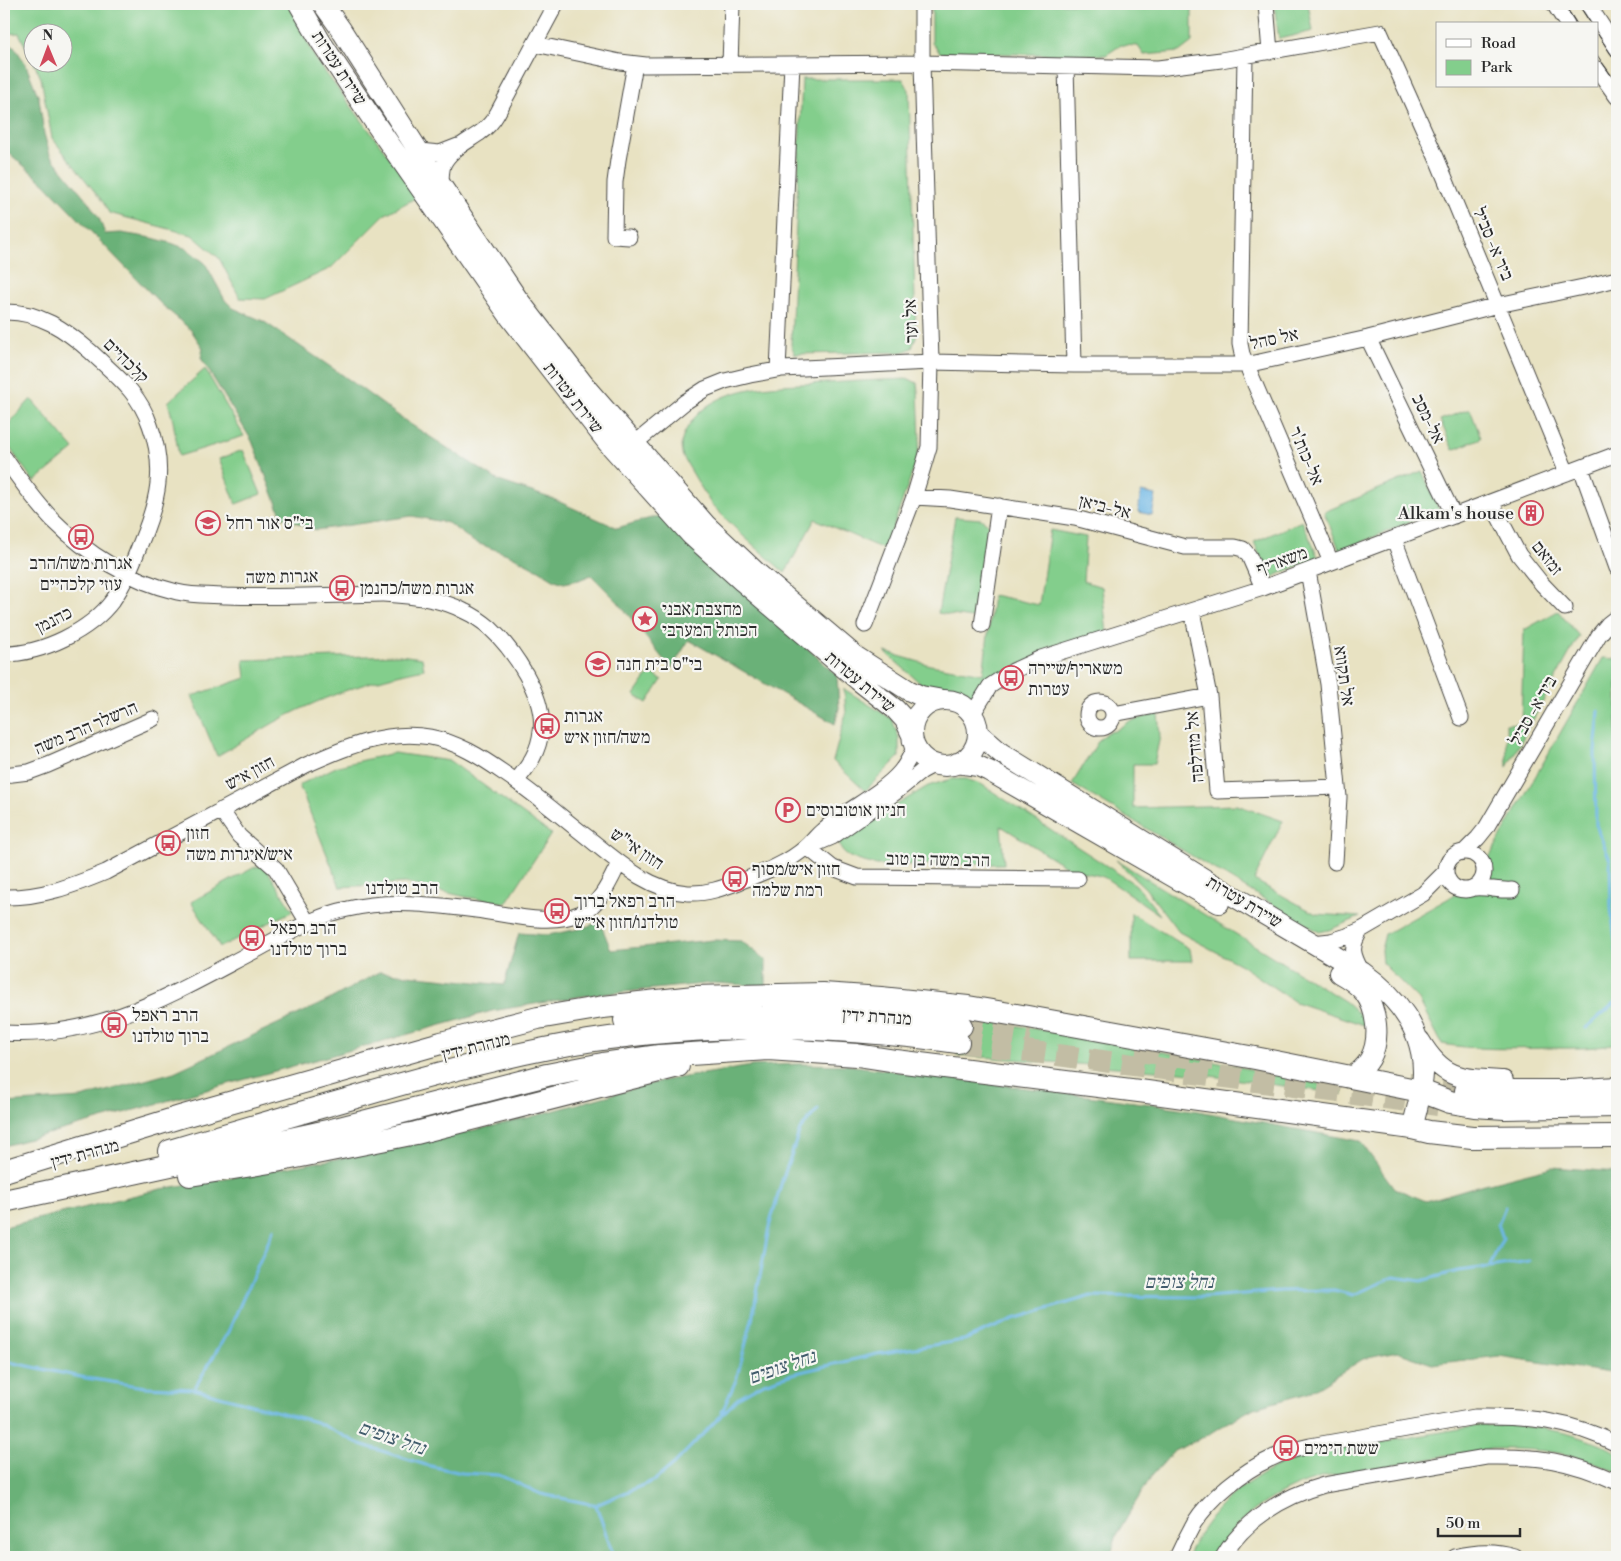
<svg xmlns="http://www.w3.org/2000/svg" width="1621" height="1561" font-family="'Libre Bodoni','Frank Ruhl Libre',serif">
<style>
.green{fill:#83ce8c;stroke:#577c5c}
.forest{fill:#6ab178;stroke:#4a6e52}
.water{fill:#6eb8e6;stroke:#4c7288}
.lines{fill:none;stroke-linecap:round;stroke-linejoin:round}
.stream{stroke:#6eb8e6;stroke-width:3}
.highway-tunnel{stroke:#c2bda4;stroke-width:22;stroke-dasharray:22 11;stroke-linecap:butt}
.minor-casing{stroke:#474642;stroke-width:17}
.major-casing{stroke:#474642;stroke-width:22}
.highway-casing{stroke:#474642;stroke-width:24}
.minor{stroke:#fff;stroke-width:15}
.major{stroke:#fff;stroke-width:20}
.highway{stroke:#fff;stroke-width:22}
.tram{stroke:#2b2b2b;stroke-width:1}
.labels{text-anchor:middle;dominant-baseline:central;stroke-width:4.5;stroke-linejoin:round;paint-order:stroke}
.street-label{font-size:18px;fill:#2b2b2b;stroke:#f6f6f2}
.poi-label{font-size:18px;fill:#2b2b2b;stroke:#f6f6f2;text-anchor:start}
.water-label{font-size:19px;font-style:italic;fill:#425c6c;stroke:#f6f6f2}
</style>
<rect width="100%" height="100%" fill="#f6f6f2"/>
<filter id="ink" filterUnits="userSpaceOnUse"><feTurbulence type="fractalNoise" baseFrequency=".02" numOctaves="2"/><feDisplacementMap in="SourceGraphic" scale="10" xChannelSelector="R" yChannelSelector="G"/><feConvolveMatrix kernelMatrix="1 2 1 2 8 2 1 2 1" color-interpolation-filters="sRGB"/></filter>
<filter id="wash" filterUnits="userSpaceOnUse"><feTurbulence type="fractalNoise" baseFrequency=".0096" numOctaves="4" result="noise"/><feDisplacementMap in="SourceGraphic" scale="20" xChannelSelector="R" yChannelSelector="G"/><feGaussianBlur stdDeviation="1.12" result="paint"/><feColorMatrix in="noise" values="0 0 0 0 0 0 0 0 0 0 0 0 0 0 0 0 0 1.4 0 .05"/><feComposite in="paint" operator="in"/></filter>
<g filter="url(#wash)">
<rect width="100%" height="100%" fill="#e8e2c2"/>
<path class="green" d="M4,4h285l27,56 103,136 -35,19 -53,53 -66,31 -25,-1 -21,-40 -27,-23 -83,-22 -6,-11 -51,-64 -11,-60 -7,-15 28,-1v-30h-30v28l-13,-27 -15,1z
M941,4h251v38l-13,10 -35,3 -6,-9 -17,-1 -15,10 -166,-2 -8,-10v-38z
M1274,4h34l5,27 -34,8z
M802,79h101l6,11 7,247 -4,11 -9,4 -108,2 -4,-9z
M205,369l39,67 -65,20 -6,-35 -5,-19z
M909,379l8,4 1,8 2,48 -3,20 -32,91 -70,-31 -30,54 -43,-38 -31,-31 -28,-47c-4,-12 -1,-21 6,-32 28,-43 94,-40 140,-42 26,-2 53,-3 80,-4z
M31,399l43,50 -40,33 -30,-42v-11z
M1470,409l11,29 -28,12 -13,-30z
M243,450l18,44 -25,10 -17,-45z
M1422,471l17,39 -99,41 -16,-39z
M955,517l26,2 7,5 1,7 -11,88 -40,-6z
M1302,521l16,36 -48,21 -16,-36z
M1050,530l36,7 -3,44 19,6 5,47 -100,37 -33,27 -19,-9 -21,-2 -14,-4 -35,-31 45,13 53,9 10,-79 46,10z
M1558,611l21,25 -72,131 -1,-43 15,-1 3,-93z
M399,655l23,3 2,11c-51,10 -109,30 -154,56 -18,10 -35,21 -53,31l-25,-60 54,-18 -2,-18z
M1603,658l14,1v385c-23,5 -46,4 -70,4 -35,1 -71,2 -105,-4l-23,-44 -37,-37 -1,-13 4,-16 89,-50z
M650,672l12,8 -15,23 -13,-8z
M844,689l48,30 7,19v19l-34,34 -32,-30 13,-48z
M1158,713l2,23 -6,28h-21v44l104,-3 46,16 -29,59 62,34 44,3 -31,13 -10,2 -247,-148 27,-44 9,-8 7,-1 13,-9z
M394,753l56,8 101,73 -45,69 -40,-6 -61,-14 -65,4 -41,-102 39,-19z
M952,779h14l15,5 155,101 24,30 -53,-36 -6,-3 -29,-6 -71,-44 3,38 -127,1c-13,-3 -44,-8 -36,-27l87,-52z
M1116,860l230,142 20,18 4,7 -75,-25 -54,-37 -62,-33 -33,-43z
M260,866l7,4 26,41 -73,36 -29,-45 62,-34z
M1131,913l59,36 2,12h-61z
M966,1017c126,21 252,44 377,72l-1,5 -161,-22 -224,-17z
M1499,1425c43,1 79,8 118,27v20c-43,-21 -83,-24 -130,-23l-163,28c-45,12 -87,38 -110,80h-27c24,-54 69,-88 126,-103l164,-28z"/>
<path class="forest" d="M4,45l10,1 11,17 14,35 5,36 6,21 37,45 12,18 6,16 16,-1 31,5 19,5 16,6 18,14 20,37 8,8 30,13 81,55 63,46 92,59 54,18 64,29 37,-11 14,-1 169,160 2,32 -4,16 -146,-84 -18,29 -53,-67 -27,-27 -12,5 -15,3 -9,-3 -16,-10 -29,-15 -36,-13 -26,-19 -36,-7 -96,14 -34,-13 -30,-76 -51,-83 2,-10 -12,-18 -31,-27 -116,-120 -40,-34z
M600,922l11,28 102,-10 28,1 25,19v26l-53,-3 -130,13 -91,15 -488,135v-43l77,-5 93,-26 153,-71 52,-29 125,13 15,-52 29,2 31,-6z
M798,1064l49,1 311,40 40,6 162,30 34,47 32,13 51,-15 75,-19 65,5v202l-118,-18 -67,8 -35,-12 -34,7 -55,34 -54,15 -31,17 -17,11 -32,15 -23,26 -20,33 -13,22 -8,25h-1106v-330l157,-38 222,-38 144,-33 134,-37 91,-15z"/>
<path class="water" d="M1141,492l15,3 -4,20 -14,-3z"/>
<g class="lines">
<path class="stream" d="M1599,711l-4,40 1,74 14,35 1,48 6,48
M1586,1028l31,-27
M1489,1267l40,-6
M4,1361l82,17 59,9 49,2 122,33 44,22 66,21 36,8 37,2 42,19 55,11 59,-25 19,-16 65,-67 25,-14 28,-9 85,-20 87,-14 50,-21 77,-23 115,1 75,-6 53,-1 19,5 41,-18 27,4 37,-10 31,-4 14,-29 -5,-14 7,-17
M194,1389l34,-57 46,-103
M722,1412l14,-32 16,-60 17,-93 13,-46 18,-51 18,-21
M596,1505l18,52"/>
</g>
</g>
<g filter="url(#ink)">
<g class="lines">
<path class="highway-tunnel" d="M961,1026l69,11
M958,1042l480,63
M1136,1051l77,9
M1409,1083l77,8"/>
<defs>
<path id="minor" d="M1266,4l4,48
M1554,4l13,20
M1588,4l29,45
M535,44l85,18 26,3 276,-2 236,5 63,-8 159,-28 57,127 130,314
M1245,56l-5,288 2,10 89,208
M730,65l2,-61
M1066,66l8,299
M1597,69l20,28
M419,151l21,2 18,-7
M441,185c0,-7 0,-13 2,-20 6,-15 26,-24 38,-33 7,-5 12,-11 16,-18l59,-110
M629,237l-15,-1 1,-54 3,-22 17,-96
M4,312c35,-1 62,18 87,40 24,23 48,40 59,73 16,43 8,76 -9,117 -8,20 -16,41 -28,58 -23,31 -71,54 -109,54
M1368,338l86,178
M778,370l14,-306
M634,444l51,-42 20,-13 20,-8 25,-6 32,-6 149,-7 143,3h172l122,-27 130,-33 90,-19 29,-7
M4,457c15,22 31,44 49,63 34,34 77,61 124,72 16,4 33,3 49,4 52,2 104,-1 156,-2 28,2 58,4 82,17 9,4 18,10 26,17 23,21 56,69 51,103 -2,20 -12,35 -25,50
M1581,468l36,100
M914,497l36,2 125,19 110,29h50l8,2 6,7 14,32
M1491,502l28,53 23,29 23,24
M1394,539l67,179
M1308,571l20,113 10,103 1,10 -4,65
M1192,611l17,85 8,95 121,-4
M865,625l49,-128 15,-50 2,-85 -9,-299v-59
M982,625l17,-119
M1087 715a13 13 0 1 1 26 0a13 13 0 1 1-26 0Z
M1113,714l96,-18
M972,715l18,-29 23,-15 28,-13 222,-70 354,-134
M4,775l25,-3 19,-7 105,-46
M221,810l18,26 37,33 32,54
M811,846l21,-9 64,-45 26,-21 13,-7
M807,847l26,21 24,9 221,2
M1446 871a19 19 0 1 1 38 0a19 19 0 1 1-38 0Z
M1464,852l14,-14 8,-10 113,-193 9,-11 9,-7
M1475,888c12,-1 24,3 37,2
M4,897c36,1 68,-11 102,-25l200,-107c38,-17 81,-36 124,-28 27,5 51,20 74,36 29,19 56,43 83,64 30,24 61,53 101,56 18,1 35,-5 51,-11 23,-9 48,-18 67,-35 6,-5 10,-11 16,-16 23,-21 58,-36 78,-59 7,-8 11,-17 15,-26
M1361,930c-11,17 -9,24 1,42
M1313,943l18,-2 16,-5 14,-6 62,-36 22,-22
M4,1033c99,6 173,-42 258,-86 28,-15 55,-32 86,-38 42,-10 87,-4 128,1 33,4 73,17 105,3 20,-9 29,-32 38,-50
M1177,1557c5,-11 11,-23 17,-34 16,-25 49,-52 76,-64 12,-6 26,-10 40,-13l165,-29c53,-1 93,3 142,27
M1223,1557c21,-37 61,-61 101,-72l162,-28c53,-1 83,3 131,25
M1455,1557c19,-5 41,-6 60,0"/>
<path id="major" d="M299,4l22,38 54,81 135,194 98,126 83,92 52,47 115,98 37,29 10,11 7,15
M323,4l17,24 90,141 87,129 71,92 118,135 51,48 98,83 53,34 13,6 22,4
M912 733a33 33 0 1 1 66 0a33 33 0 1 1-66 0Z
M978,733l23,20 205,127 156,92c34,24 62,58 61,102 -1,18 -6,36 -11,54
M957,763l21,3 11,5 230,132
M1339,973c9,5 18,11 25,19 13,17 17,47 6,67 -4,7 -12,14 -19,19
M1420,1041c23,39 42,38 83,40"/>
<path id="highway" d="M625,1020c111,-14 225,-11 336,6
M1466,1091h103l48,-3
M170,1151c61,-18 122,-36 183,-53 77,-23 155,-44 235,-57 123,-19 248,-16 370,1
M4,1171l176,-54 261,-74 97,-25 65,-11 91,-10 129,-3 58,4 87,9 60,10 227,41 166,33 29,11 24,4 31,2 112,-2
M190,1175l86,-14 140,-28 262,-67
M4,1201l328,-71 215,-55 56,-11 56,-8 109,-7 89,6 39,6 251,31 265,36 17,4 43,5 145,-1"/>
</defs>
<use href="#minor" class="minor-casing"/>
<use href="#major" class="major-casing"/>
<use href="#highway" class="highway-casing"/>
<use href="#minor" class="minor"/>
<use href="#major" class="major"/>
<use href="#highway" class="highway"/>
<path class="tram" d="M1564,4l13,20
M1578,4l13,20
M1597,33l20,30
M1597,55l20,29"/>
</g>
</g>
<defs>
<symbol id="building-ring" viewBox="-11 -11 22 22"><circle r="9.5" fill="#f6f6f2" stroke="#d1495b" stroke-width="1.5"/><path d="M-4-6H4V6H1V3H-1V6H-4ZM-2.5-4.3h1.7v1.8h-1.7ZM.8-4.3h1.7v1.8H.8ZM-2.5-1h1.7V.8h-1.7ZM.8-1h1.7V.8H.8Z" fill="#d1495b"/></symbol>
<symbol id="school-ring" viewBox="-11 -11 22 22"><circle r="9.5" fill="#f6f6f2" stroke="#d1495b" stroke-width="1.5"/><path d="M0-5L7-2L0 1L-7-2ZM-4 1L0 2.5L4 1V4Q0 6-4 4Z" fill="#d1495b"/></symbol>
<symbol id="bus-ring" viewBox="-11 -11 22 22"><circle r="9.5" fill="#f6f6f2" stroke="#d1495b" stroke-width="1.5"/><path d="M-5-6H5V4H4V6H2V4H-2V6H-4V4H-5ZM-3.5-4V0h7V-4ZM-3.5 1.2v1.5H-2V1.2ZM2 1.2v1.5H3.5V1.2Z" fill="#d1495b"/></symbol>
<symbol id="sight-ring" viewBox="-11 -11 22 22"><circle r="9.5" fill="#f6f6f2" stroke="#d1495b" stroke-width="1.5"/><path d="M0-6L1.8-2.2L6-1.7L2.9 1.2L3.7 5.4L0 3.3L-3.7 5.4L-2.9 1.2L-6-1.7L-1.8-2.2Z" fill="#d1495b"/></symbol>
<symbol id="parking-ring" viewBox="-11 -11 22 22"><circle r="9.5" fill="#f6f6f2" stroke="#d1495b" stroke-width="1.5"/><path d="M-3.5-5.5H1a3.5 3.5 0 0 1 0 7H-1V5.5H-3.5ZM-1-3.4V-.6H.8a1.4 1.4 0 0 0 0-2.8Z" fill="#d1495b"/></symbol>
</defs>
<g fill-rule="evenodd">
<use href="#building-ring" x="1517" y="499" width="28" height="28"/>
<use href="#school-ring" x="194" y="509" width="28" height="28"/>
<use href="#bus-ring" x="67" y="523" width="28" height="28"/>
<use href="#bus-ring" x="328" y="574" width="28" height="28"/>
<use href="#sight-ring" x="631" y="605" width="28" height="28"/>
<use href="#school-ring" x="584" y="650" width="28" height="28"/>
<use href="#bus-ring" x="997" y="664" width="28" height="28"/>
<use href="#bus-ring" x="533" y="712" width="28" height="28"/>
<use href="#parking-ring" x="774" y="796" width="28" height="28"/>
<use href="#bus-ring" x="154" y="829" width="28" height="28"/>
<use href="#bus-ring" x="721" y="865" width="28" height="28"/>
<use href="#bus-ring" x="543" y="897" width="28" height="28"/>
<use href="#bus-ring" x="238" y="924" width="28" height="28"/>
<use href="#bus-ring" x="100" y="1011" width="28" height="28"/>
<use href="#bus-ring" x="1272" y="1434" width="28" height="28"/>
</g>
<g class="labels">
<g class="street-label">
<text transform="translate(339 68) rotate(57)">שיירת עטרות</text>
<text transform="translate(1493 244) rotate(67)">ביר א- סביל</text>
<text transform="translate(911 321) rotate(-92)">אל וער</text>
<text transform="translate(1274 339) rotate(-12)">אל סהל</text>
<text transform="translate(126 361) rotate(45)">קלכהיים</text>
<text transform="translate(573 398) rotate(52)">שיירת עטרות</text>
<text transform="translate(1428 419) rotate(64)">אל-מסכ</text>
<text transform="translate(1306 456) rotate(67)">אל-כות'ר</text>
<text transform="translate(1105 507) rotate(14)">אל-ביאן</text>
<text transform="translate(1547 558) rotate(52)">זמזאם</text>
<text transform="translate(1282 561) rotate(-20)">משאריף</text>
<text transform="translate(282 577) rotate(-1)">אגרות משה</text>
<text transform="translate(54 620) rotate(-27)">כהנמן</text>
<text transform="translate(1344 676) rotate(82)">אל תקווא</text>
<text transform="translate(860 682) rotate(40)">שיירת עטרות</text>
<text transform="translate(1533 711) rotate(-60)">ביר א- סביל</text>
<text transform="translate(86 728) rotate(-23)">הרשלר הרב משה</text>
<text transform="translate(1195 747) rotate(-95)">אל מזדלפה</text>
<text transform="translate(250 773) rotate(-28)">חזון איש</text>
<text transform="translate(637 849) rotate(34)">חזון אי"ש</text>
<text transform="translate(938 860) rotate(1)">הרב משה בן טוב</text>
<text x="402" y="888">הרב טולדנו</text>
<text transform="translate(1244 902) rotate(31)">שיירת עטרות</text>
<text transform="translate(877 1017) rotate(4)">מנהרת ידין</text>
<text transform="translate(476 1047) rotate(-14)">מנהרת ידין</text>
<text transform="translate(85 1154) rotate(-15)">מנהרת ידין</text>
</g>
<g class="poi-label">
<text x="1514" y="513" text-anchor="end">Alkam's house</text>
<text x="226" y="523">בי"ס אור רחל</text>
<text x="81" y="563" text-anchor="middle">אגרות משה/הרב<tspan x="81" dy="21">עוזי קלכהיים</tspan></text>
<text x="360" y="588">אגרות משה/כהנמן</text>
<text x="662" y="609">מחצבת אבני<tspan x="662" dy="21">הכותל המערבי</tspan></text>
<text x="616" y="664">בי"ס בית חנה</text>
<text x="1028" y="668">משאריף/שיירה<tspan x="1028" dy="21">עטרות</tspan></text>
<text x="564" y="716">אגרות<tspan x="564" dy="21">משה/חזון איש</tspan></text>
<text x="806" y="810">חניון אוטובוסים</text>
<text x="186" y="833">חזון<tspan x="186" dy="21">איש/איגרות משה</tspan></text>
<text x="752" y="869">חזון איש/מסוף<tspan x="752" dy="21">רמת שלמה</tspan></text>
<text x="574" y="901">הרב רפאל ברוך<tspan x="574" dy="21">טולדנו/חזון אי״ש</tspan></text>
<text x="270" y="928">הרב רפאל<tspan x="270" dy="21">ברוך טולדנו</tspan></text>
<text x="132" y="1015">הרב ראפל<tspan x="132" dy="21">ברוך טולדנו</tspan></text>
<text x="1304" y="1448">ששת הימים</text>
</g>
<g class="water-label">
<text x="1179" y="1282">נחל צופים</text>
<text transform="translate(782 1367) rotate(-19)">נחל צופים</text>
<text transform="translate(392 1438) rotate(19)">נחל צופים</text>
</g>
</g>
<rect width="1621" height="1561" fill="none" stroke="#f6f6f2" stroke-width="20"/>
<rect x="1436" y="22" width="162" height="65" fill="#f6f6f2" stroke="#a5a5a2"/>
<rect x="1446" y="39" width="25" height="8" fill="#ffffff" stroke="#a5a5a2"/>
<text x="1481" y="48" font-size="15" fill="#2b2b2b">Road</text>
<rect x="1446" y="60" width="25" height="15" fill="#83ce8c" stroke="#a5a5a2"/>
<text x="1481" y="72" font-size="15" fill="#2b2b2b">Park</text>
<g transform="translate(48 48) rotate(359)"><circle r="24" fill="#f6f6f2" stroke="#a5a5a2"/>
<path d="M0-4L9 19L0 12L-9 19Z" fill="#d1495b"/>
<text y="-8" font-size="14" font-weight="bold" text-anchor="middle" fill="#2b2b2b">N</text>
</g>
<path d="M1438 1528v8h82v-8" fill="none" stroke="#2b2b2b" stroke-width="2.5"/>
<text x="1446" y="1528" font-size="15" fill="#2b2b2b" stroke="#f6f6f2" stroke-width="4" paint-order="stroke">50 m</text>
</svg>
